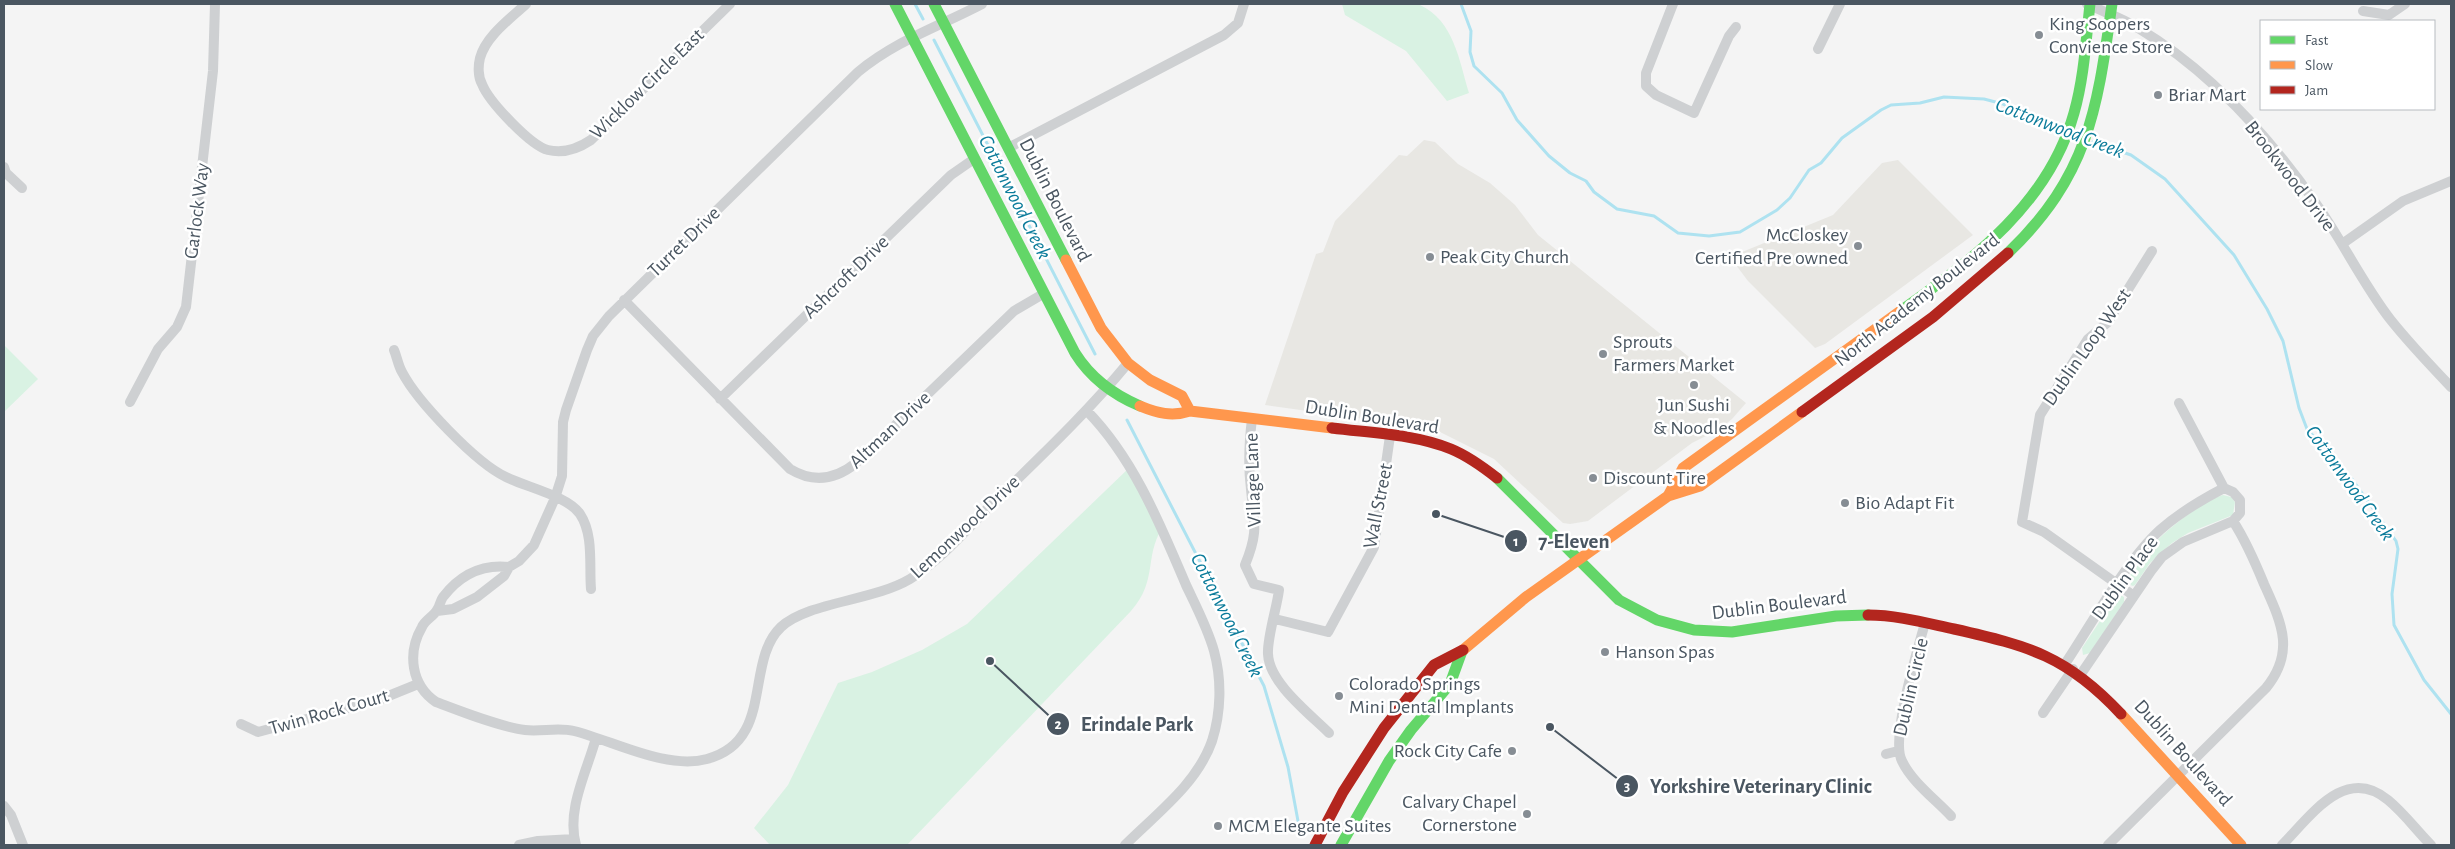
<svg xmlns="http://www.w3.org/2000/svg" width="2455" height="849" font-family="'Alegreya Sans',sans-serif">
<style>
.commercial{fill:#e8e7e3}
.green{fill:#d9f2e3}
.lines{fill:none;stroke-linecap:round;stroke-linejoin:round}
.stream{stroke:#aee2f0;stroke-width:3}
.street{stroke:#ced0d2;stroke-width:10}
.fast{stroke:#63d668;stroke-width:11}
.slow{stroke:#ff974d;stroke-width:11}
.jam{stroke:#b3261e;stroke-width:11}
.poi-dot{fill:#868d94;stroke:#fff;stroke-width:2}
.labels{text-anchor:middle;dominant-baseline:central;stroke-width:5;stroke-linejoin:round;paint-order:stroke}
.poi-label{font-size:20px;fill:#4a5661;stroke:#fff;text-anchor:start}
.street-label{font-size:20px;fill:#4a5661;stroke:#fff}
.water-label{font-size:21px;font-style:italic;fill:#0c7c9b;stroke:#fff}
.leader{fill:none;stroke:#4a5661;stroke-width:2}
.callout-dot{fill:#4a5661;stroke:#fff;stroke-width:2}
.mark-label{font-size:15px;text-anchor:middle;font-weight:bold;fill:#fff}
.callout-label{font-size:21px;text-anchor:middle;font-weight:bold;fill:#4a5661;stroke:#fff;stroke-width:5;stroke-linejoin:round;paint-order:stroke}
</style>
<rect width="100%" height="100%" fill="#f4f4f4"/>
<path class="commercial" d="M1424,140l11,2 23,22 32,19 25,22 23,30 208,168 -14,16 -14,11 -26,13 -104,78 -18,3 -7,-1 -69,-64 -54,-27 -25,-6 -150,-21 51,-151 7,-2 12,-31 64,-66 8,1z
M1898,160l75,75 -148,109 -10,4 -67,-67 -18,-24 103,-42 49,-52z"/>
<path class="green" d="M1342,4c14,0 68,-4 78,1 34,16 39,55 49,88l-22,8 -41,-50 -61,-36z
M4,345l34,34 -34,33z
M1130,467l32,61c-18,30 -4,52 -31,83l-224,234h-137l-16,-17 34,-43 50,-102 34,-11 50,-22 45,-26z
M2223,495l8,2 4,5 -2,13 -45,18 -16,10 -22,20 -15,22 -2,1 -5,-2c3,-29 68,-81 95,-89z
M2120,595l4,2v5l-34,51 -7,2 -1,-7 34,-51z"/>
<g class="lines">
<path class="stream" d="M915,4l8,15
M1461,4l10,27 -1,21 4,14 28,27 15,27 32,36 21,17 16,8 8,11 23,17 37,7 24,17 31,3 31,-4 37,-22 13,-12 19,-28 12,-7 21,-25 39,-28 10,-5 29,-2 24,-6 40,2 19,5 32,18 26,10
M934,40l161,314
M2093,142l38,13 34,24 69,76 33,54 16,32 16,67 8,21 45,50 44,62 2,8 -6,45 2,31 30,55 27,34
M1127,420l137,266 24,81 10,54"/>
<path class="street" d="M526,4c-16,15 -40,32 -46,54 -2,8 -2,19 2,26 7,18 49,62 66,66 16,4 31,-2 43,-10l139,-136
M1673,4l-27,69v13l10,9 38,18 35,-77 7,-9
M2087,4c17,8 35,14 51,24 71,42 132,110 179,177 26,37 46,79 73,114 19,24 40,46 61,68
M2363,11l26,4 16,-11
M1818,49l22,-45
M1008,148l216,-113 14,-12 6,-19
M4,167l2,6 16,15
M2342,244l61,-43 48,-20
M624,300l166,169c23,14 45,11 66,-6l158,-152 29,-17
M394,350c3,7 4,15 8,22 15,29 74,91 104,105 20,10 62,19 74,37 14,21 9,52 11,75
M720,399l231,-224 23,-16
M130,402l28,-53 19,-22 9,-20 27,-236 2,-67
M1087,411c47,48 73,113 99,174 10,21 22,44 28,66 8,29 7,62 -2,90 -15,43 -56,73 -87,104
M1252,419c-3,24 -4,47 -1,70 3,34 8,42 -6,76l9,19 25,6c-2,17 -12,48 -11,64 1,29 42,60 61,79
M509,567c-27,-3 -49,8 -66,30 -3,4 -3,9 -6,13 -4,7 -12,10 -15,17 -15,26 -11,58 14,75 24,9 64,25 89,28 16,2 33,-3 49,1 40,10 92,39 133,28 68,-18 37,-97 74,-132 27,-25 92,-26 129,-48 31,-19 56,-49 82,-75 47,-46 94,-90 136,-141
M2134,596l-90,-64 -22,-10 18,-107 48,-76 19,-16 45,-72
M437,611l16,-2 24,-12 27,-21 5,-9 10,-6 15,-16 21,-47 7,-22 1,-54 3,-12 21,-60 6,-14 16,-20 249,-244c39,-32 80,-45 124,-68
M1275,619l53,13 46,-85 16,-111
M1925,623c-7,26 -35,116 -23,138 10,21 33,38 49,55
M2065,664c26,-39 61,-103 95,-134 19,-17 41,-30 64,-42
M2081,674l70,-103 11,-14 21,-15 50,-21 7,-8v-13l-7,-8 -9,-4 -45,-85
M2043,713l30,-44
M241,724l17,8 123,-33 37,-15
M1886,754l12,-3
M4,806l7,9 12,30
M519,845l19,-4 36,-2
M576,845c-10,-35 11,-74 20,-107
M2108,845l158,-157c30,-37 15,-66 -2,-104 -9,-22 -18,-43 -31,-63
M2282,845c28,-28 63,-81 106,-45 16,13 29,31 43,45"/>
<path class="fast" d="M895,4l180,349c15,24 39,42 65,53
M934,4l132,256
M2008,253c81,-78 89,-143 104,-249
M1902,310c72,-51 147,-107 172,-197 10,-35 12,-73 16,-109
M1497,478l122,122 38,20 37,10 38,2 104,-16 32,-1
M1341,845l48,-84 22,-31 39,-46 12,-33"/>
<path class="slow" d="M1066,260l35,68 27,35 22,17 32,16 8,15
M1140,406c17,7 32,11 50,5l142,17
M1668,496l15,-28 219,-158
M1463,650l63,-53 142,-101 32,-10 102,-74
M2121,714l120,131"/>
<path class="jam" d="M1802,412l131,-95 75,-64
M1332,428c39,5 82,6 119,21 17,7 32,18 46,29
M1868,615c29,0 58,8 86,14 75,17 113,27 167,85
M1315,845l28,-53 41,-64 50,-63 29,-15"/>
</g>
<g class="poi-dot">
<circle cx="2039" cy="35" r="5"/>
<circle cx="2158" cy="95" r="5"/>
<circle cx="1858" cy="246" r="5"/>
<circle cx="1430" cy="257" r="5"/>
<circle cx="1603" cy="354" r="5"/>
<circle cx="1694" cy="385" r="5"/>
<circle cx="1593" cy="478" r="5"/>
<circle cx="1845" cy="503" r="5"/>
<circle cx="1605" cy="652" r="5"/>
<circle cx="1339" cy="696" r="5"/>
<circle cx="1512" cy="751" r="5"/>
<circle cx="1527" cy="814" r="5"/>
<circle cx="1218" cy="826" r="5"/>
</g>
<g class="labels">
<g class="poi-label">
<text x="2049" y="24">King Soopers<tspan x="2049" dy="23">Convience Store</tspan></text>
<text x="2168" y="95">Briar Mart</text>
<text x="1848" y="235" text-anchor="end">McCloskey<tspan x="1848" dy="23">Certified Pre owned</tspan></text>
<text x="1440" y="257">Peak City Church</text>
<text x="1613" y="342">Sprouts<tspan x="1613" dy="23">Farmers Market</tspan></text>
<text x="1694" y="405" text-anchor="middle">Jun Sushi<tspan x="1694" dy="23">&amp; Noodles</tspan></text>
<text x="1603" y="478">Discount Tire</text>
<text x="1855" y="503">Bio Adapt Fit</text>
<text x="1615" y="652">Hanson Spas</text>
<text x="1349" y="684">Colorado Springs<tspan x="1349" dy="23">Mini Dental Implants</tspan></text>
<text x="1502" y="751" text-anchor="end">Rock City Cafe</text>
<text x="1517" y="802" text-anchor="end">Calvary Chapel<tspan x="1517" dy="23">Cornerstone</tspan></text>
<text x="1228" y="826">MCM Elegante Suites</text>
</g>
<g class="street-label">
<text transform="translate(647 84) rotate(-44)">Wicklow Circle East</text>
<text transform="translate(2290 176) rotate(52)">Brookwood Drive</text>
<text transform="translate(1055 200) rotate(63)">Dublin Boulevard</text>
<text transform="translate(197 211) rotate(-83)">Garlock Way</text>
<text transform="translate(684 242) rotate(-44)">Turret Drive</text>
<text transform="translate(846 277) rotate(-44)">Ashcroft Drive</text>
<text transform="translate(1917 300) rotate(-38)">North Academy Boulevard</text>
<text transform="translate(2087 347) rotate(-55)">Dublin Loop West</text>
<text transform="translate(1372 417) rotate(9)">Dublin Boulevard</text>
<text transform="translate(890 430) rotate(-43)">Altman Drive</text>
<text transform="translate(1253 480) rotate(-92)">Village Lane</text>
<text transform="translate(1378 506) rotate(-79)">Wall Street</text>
<text transform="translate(965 527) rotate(-43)">Lemonwood Drive</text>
<text transform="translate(2125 578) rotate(-54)">Dublin Place</text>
<text transform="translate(1779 605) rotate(-7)">Dublin Boulevard</text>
<text transform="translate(1911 687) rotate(-77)">Dublin Circle</text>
<text transform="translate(329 712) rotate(-16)">Twin Rock Court</text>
<text transform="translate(2183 753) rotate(48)">Dublin Boulevard</text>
</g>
<g class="water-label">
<text transform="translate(2060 128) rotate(21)">Cottonwood Creek</text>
<text transform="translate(1015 197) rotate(63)">Cottonwood Creek</text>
<text transform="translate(2350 483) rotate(54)">Cottonwood Creek</text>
<text transform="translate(1227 615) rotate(63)">Cottonwood Creek</text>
</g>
</g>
<path class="leader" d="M1436 514L1516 541M990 661L1058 724M1550 727L1627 786"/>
<g class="callout-dot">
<circle cx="1436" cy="514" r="5"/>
<circle cx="990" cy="661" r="5"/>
<circle cx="1550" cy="727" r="5"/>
<circle cx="1516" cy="541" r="12"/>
<circle cx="1058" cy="724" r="12"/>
<circle cx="1627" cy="786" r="12"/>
</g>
<g class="mark-label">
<text x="1516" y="546">1</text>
<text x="1058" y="729">2</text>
<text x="1627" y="791">3</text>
</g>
<g class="callout-label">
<text x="1574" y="548">7-Eleven</text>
<text x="1137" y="731">Erindale Park</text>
<text x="1761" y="793">Yorkshire Veterinary Clinic</text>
</g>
<rect width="2455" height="849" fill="none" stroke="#4a5661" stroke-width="10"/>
<rect x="2260" y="20" width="175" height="90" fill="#ffffff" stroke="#b7bbc0"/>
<rect x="2270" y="36" width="25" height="8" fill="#63d668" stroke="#b7bbc0"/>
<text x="2305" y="45" font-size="15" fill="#4a5661">Fast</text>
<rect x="2270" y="61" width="25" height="8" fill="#ff974d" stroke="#b7bbc0"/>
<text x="2305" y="70" font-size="15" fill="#4a5661">Slow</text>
<rect x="2270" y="86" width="25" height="8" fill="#b3261e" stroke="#b7bbc0"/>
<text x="2305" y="95" font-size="15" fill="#4a5661">Jam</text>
</svg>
